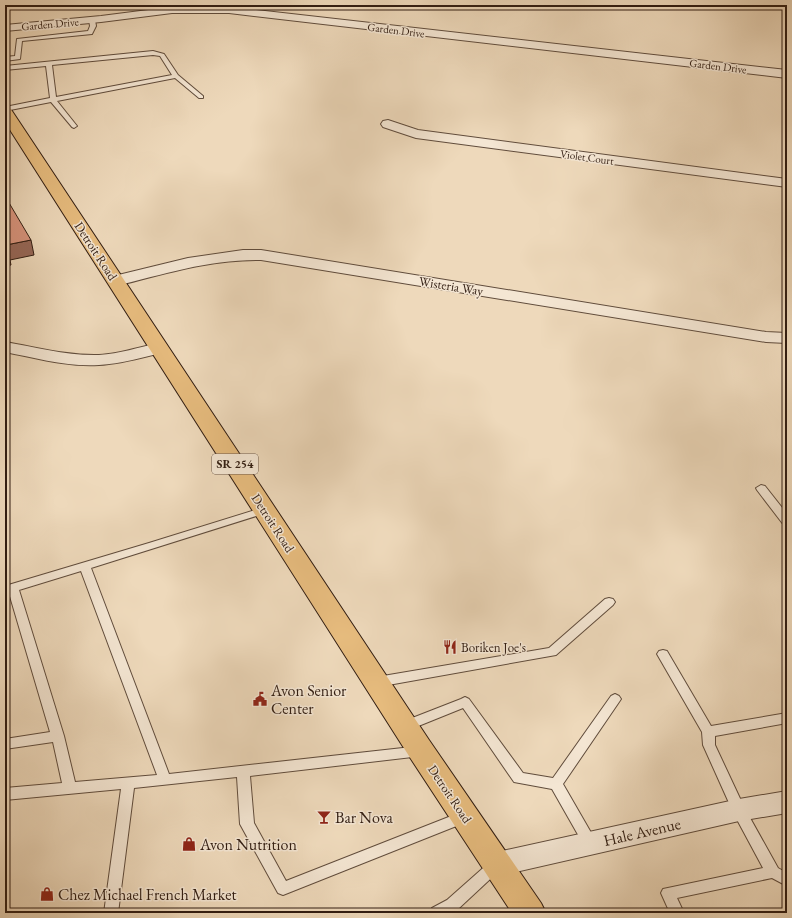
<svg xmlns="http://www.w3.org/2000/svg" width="792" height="918" font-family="'EB Garamond',serif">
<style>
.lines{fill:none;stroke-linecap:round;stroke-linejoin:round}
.service-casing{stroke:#604c3c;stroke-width:2}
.minor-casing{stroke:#604c3c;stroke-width:2}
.primary-casing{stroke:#311d12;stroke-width:2}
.service{fill:#f4e6d3;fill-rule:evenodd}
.minor{fill:#f4e6d3;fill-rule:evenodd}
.primary{fill:#e7bc7e;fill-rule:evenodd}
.shaded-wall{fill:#966757;stroke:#311d12}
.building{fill:#d7937c;stroke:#311d12}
.labels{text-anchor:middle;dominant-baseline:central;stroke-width:3;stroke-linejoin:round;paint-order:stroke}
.far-street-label{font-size:11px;fill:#311d12;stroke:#f4e6d3}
.shield{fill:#f4e6d3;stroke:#6c594c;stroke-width:1}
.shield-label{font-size:12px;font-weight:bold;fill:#311d12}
.street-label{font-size:13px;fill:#311d12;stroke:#f4e6d3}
.poi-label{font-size:13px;fill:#311d12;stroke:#f4e6d3;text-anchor:start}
.near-poi-label{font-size:16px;fill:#311d12;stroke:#f4e6d3;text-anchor:start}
.near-street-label{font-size:16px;fill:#311d12;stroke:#f4e6d3}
</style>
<rect width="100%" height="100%" fill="#eed9bb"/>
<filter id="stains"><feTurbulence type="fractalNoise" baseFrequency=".005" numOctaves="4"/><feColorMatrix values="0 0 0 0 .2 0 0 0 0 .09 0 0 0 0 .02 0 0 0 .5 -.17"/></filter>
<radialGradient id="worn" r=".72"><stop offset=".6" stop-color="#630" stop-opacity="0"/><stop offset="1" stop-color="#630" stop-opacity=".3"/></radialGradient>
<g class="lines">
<defs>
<path id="service" d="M92,18l3,2 1,6 -4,8 -70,7 -2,18 -15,2v-4l10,-1 2,-17 71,-8 2,-5 -1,-6z
M153,51l11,3 14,21 25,21v2h-4l-24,-20 -118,23 20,25 -3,2 -2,-1 -21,-25 -46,9v-4l45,-9 -4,-32 -41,4v-4zM153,55l7,1 12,19 -116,22 -4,-32z
M761,485l4,1 22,28v11l-4,-1 -26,-34 -1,-2z
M265,507l5,3 -1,2 -178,56 78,206 252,-28 5,1 1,4 -1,4 -5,1 -171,20 4,47 32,58 178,-70 5,2 2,4 -2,4 -186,74 -5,-2 -38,-69 -3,-47 -103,11 -16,125h-14l17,-124 -116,11v-12l57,-5 -9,-41 -48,7v-10l45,-7 -41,-139 -4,1v-8l144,-43zM81,571l76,204 -82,7 -11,-46 -45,-146z
M609,598l4,1 2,3 -2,3 -57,50 -179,32 -4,-2 -2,-3 2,-3 4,-2 172,-29 56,-49z
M663,650l4,1 44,75 76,-13v10l-72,13v9l29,62 34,61 9,5v13l-15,-8 -95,20 7,15h-14l-9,-20 2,-4 100,-21 -29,-54 -31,-69 -1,-13 -45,-78 2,-3z
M615,694l4,2 2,3 -2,3 -56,82 34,59 -2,4 -5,2 -5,-2 -33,-58 -38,-7 -51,-74 -57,23 -4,-1 -2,-4 2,-4 59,-23 4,-2 4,2 54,74 30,5 58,-82z
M496,859l5,2 2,4 -2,4 -44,41 -6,3h-21l2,-5 15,-8 44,-39z"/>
<path id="minor" d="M172,7h57l558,63v8l-558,-65h-57l-71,9 -96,9v-6l96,-9z
M388,120l30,10 369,49v8l-371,-49 -33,-11 -2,-3 2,-3z
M243,250h18l505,82 21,1v10l-21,-1 -505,-82c-50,-1 -97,14 -145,26l-6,-1 -2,-4 2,-4 78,-19z
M5,342c31,5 62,14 94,13 20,-1 40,-8 60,-12l6,1 3,4 -3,4c-21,5 -44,12 -66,13 -32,2 -63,-7 -94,-13z
M787,791v22l-48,8 -241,55 -10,-3 -4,-9 4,-9 10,-3 241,-53z"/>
<path id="primary" d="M5,107l5,1 2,3 417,629 112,163 5,10h-34l-103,-157 -404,-634z"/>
</defs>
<use href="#service" class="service-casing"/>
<use href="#minor" class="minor-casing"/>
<use href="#primary" class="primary-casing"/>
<use href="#service" class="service"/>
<use href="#minor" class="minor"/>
<use href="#primary" class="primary"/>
</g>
<path class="shaded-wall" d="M31,240l3,15 -24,5 1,5 -6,1 1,-21z"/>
<path class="building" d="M5,196l26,44 -25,5 2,5h-3z"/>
<defs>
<symbol id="restaurant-bare" viewBox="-9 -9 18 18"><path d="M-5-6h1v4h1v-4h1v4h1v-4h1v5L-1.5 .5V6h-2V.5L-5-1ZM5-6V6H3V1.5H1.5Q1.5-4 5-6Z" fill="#8f2418" stroke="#f4e6d3" stroke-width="2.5" paint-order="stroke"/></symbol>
<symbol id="civic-bare" viewBox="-9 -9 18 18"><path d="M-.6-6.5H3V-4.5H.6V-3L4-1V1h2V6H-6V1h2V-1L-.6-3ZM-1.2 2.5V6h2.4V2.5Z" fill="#8f2418" stroke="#f4e6d3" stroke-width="2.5" paint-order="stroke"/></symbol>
<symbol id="bar-bare" viewBox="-9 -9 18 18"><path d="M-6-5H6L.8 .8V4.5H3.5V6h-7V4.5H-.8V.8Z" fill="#8f2418" stroke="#f4e6d3" stroke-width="2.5" paint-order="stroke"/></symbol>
<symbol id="shop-bare" viewBox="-9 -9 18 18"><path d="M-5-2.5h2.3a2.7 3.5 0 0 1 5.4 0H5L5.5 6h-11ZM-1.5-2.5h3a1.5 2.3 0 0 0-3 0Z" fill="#8f2418" stroke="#f4e6d3" stroke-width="2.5" paint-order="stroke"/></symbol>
</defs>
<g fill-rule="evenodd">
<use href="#restaurant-bare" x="440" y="637" width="20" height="20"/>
<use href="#civic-bare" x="250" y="689" width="20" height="20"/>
<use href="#bar-bare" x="314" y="807" width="20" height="20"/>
<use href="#shop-bare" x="179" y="834" width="20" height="20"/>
<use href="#shop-bare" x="37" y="884" width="20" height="20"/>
</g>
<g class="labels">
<g class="far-street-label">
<text transform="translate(50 24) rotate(-5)">Garden Drive</text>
<text transform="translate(396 30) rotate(7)">Garden Drive</text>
<text transform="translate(718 66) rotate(7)">Garden Drive</text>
<text transform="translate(587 157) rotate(8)">Violet Court</text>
</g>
<rect class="shield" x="212" y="454" width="46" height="20" rx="3"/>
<g class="shield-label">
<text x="235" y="464">SR 254</text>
</g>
<g class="street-label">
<text transform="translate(96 251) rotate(57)">Detroit Road</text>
<text transform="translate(451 286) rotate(9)">Wisteria Way</text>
<text transform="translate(273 523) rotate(57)">Detroit Road</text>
<text transform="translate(450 794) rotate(56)">Detroit Road</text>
</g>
<g class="poi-label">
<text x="461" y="647">Boriken Joe's</text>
</g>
<g class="near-poi-label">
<text x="271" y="690">Avon Senior<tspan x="271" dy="18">Center</tspan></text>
<text x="335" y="817">Bar Nova</text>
<text x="200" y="844">Avon Nutrition</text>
<text x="58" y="894">Chez Michael French Market</text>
</g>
<g class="near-street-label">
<text transform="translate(642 832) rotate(-13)">Hale Avenue</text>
</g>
</g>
<rect width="792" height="918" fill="none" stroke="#eed9bb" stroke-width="20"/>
<rect x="6" y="6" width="780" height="906" fill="none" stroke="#311d12" stroke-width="2"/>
<rect x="10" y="10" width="772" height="898" fill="none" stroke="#311d12"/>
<rect width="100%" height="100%" filter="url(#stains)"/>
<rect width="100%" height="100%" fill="url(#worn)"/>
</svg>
